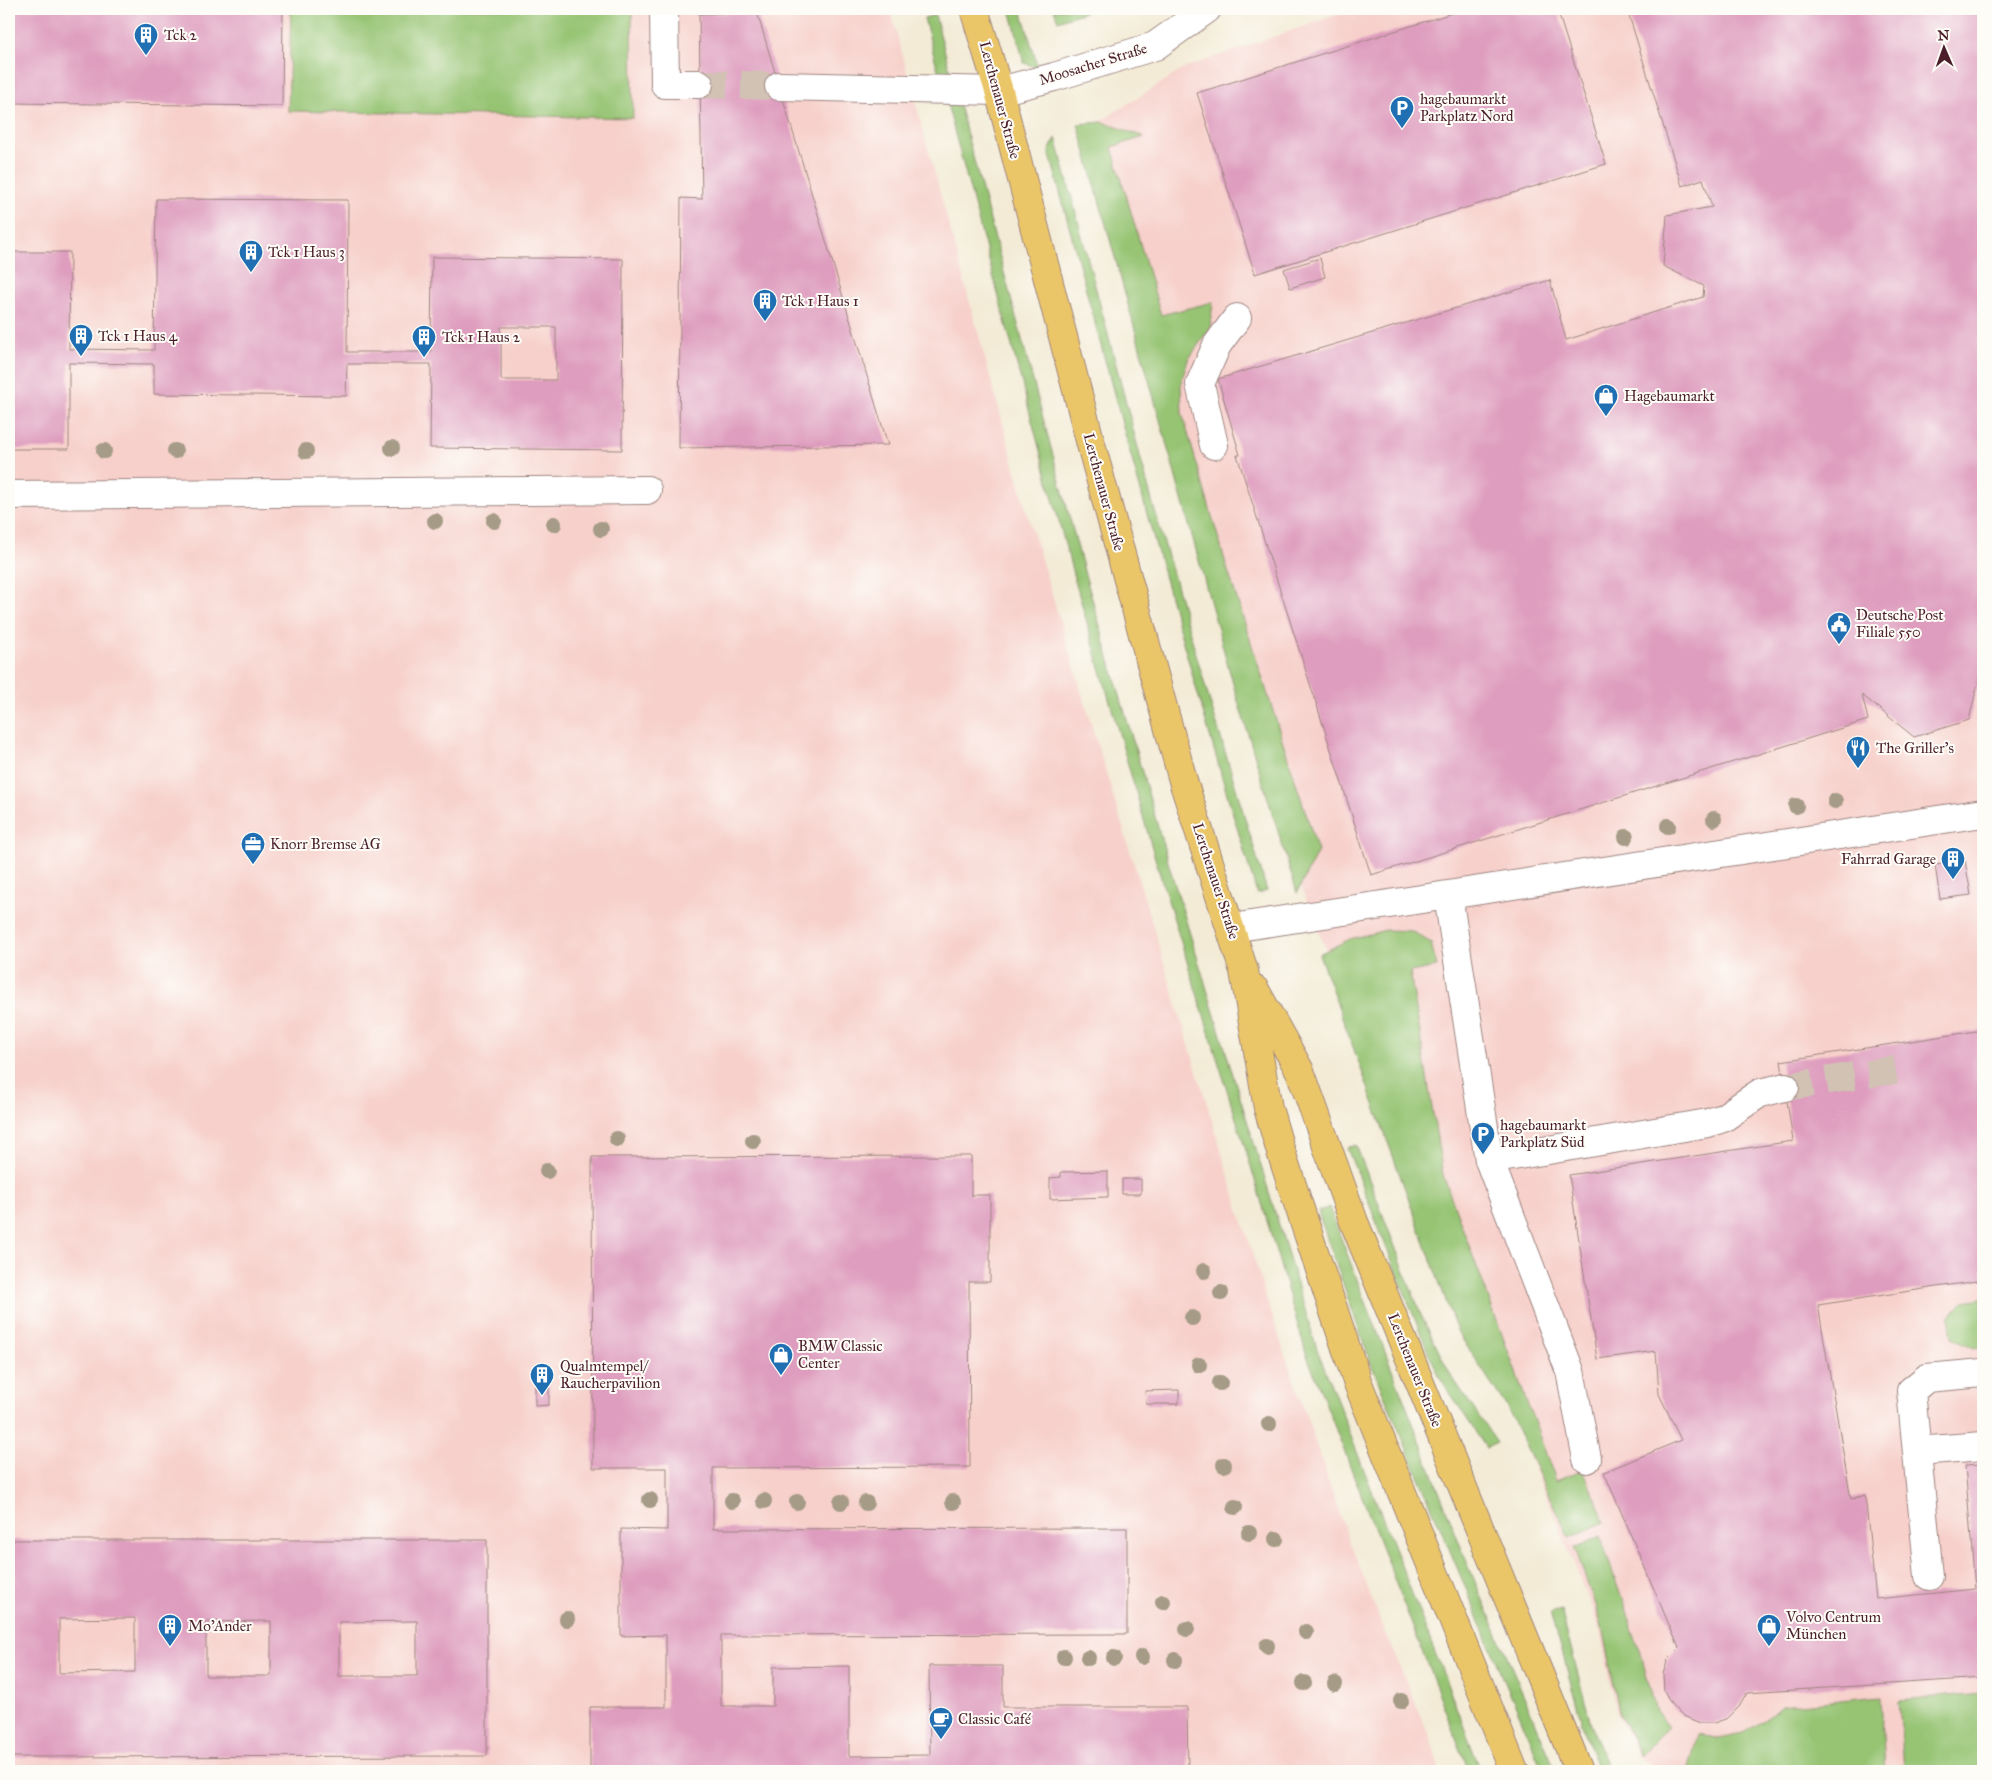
<svg xmlns="http://www.w3.org/2000/svg" width="1992" height="1780" font-family="'IM FELL Great Primer',serif">
<style>
.built{fill:#f7d0cb}
.green{fill:#96c473;stroke:#70724f}
.building{fill:#de9cbe;fill-rule:evenodd}
.lines{fill:none;stroke-linecap:round;stroke-linejoin:round}
.minor-tunnel{stroke:#d1c2b4;stroke-width:28;stroke-dasharray:28 14;stroke-linecap:butt}
.minor-casing{stroke:#9e8580;stroke-width:30}
.major-casing{stroke:#9e8580;stroke-width:30}
.minor{stroke:#fff;stroke-width:28}
.major{stroke:#ebc669;stroke-width:28}
.tree{fill:#a59b86}
.labels{text-anchor:middle;dominant-baseline:central;stroke-width:4;stroke-linejoin:round;paint-order:stroke}
.poi-label{font-size:15px;fill:#4a1f2b;stroke:#fdfcf7;text-anchor:start}
.street-label{font-size:15px;fill:#4a1f2b;stroke:#fdfcf7}
</style>
<rect width="100%" height="100%" fill="#fdfcf7"/>
<filter id="ink" filterUnits="userSpaceOnUse"><feTurbulence type="fractalNoise" baseFrequency=".02" numOctaves="2"/><feDisplacementMap in="SourceGraphic" scale="10" xChannelSelector="R" yChannelSelector="G"/><feConvolveMatrix kernelMatrix="1 2 1 2 8 2 1 2 1" color-interpolation-filters="sRGB"/></filter>
<filter id="wash" filterUnits="userSpaceOnUse"><feTurbulence type="fractalNoise" baseFrequency=".0096" numOctaves="4" result="noise"/><feDisplacementMap in="SourceGraphic" scale="20" xChannelSelector="R" yChannelSelector="G"/><feGaussianBlur stdDeviation="1.12" result="paint"/><feColorMatrix in="noise" values="0 0 0 0 0 0 0 0 0 0 0 0 0 0 0 0 0 1.4 0 .05"/><feComposite in="paint" operator="in"/></filter>
<g filter="url(#wash)">
<rect width="100%" height="100%" fill="#f3ebd6"/>
<path class="built" d="M9,9h881l138,507 238,782 75,220 43,113 45,103 11,37h-1431z
M1354,9h629v1762h-325l-19,-15 -22,-44 -19,-90 -103,-249 -199,-499 -210,-744 101,-63z"/>
<path class="green" d="M291,9h341l1,109 -345,-7z
M1010,9h11l17,59 -14,-5z
M1054,9h39l-35,12z
M935,15l149,556 84,291 149,487 164,422h-12l-163,-418 -54,-183 -95,-305 -84,-291 -149,-556z
M1103,122l41,15 -32,10 49,168 52,-13 -3,26 -22,32 -7,23 1,30 46,158 90,280 -21,42 -60,-195 -159,-574z
M1056,138l96,363 55,191 60,199 -10,3c-75,-246 -142,-494 -208,-743z
M1386,930l26,1 19,12 6,24 -27,5 33,203 113,306 27,-11 22,52 -36,16 -61,-129 -51,-78 -138,-377 31,-15z
M1356,1145l66,172 28,57 47,69 -11,5 -45,-69 -13,-27 -81,-204z
M1329,1207l139,358 88,206h-13l-172,-407 -53,-152z
M1983,1298v50h-9l-22,-11 -3,-20 15,-16z
M1600,1536l40,115 16,60 13,16 -29,28 -21,-44 -18,-89 -26,-74z
M1561,1610l33,125 14,34 -10,1c-20,-51 -31,-105 -47,-157z
M1983,1693v78h-79l-5,-71z
M1881,1696l4,75h-197l10,-36 20,3 25,-5 22,-13 16,-14z"/>
<g id="blocks">
<path class="building" d="M9,9h274l-1,97 -273,-3z
M1465,9h92l49,155 -351,110 -58,-181z
M1627,9h356v653l-14,58 -55,17 -52,-42 6,25 -497,155 -134,-420h3l-22,-76 332,-99 16,60 137,-43 1,-11 -41,-20 4,-51 45,-8 -9,-28 -21,7z
M757,12l22,74 109,359 -209,3 2,-250 21,1 -3,-185z
M156,199l192,1 -1,152h84l1,-95 191,2 -1,191 -192,-2 1,-84h-84l-1,32 -192,-2v-30l-85,-1v86h-60v-197h61l-1,97 85,1zM501,327h55v53h-55z
M1320,258l5,19 -35,11 -6,-19z
M1965,861l6,34 -31,4 -5,-34z
M1983,1030v250l-165,25 33,194 14,-4 11,104 99,-10 -10,-124 18,-1v214l-236,15 -8,14 -11,11 -14,5h-14l-19,-8 -11,-12 -6,-13 -1,-16 5,-15 11,-11 -75,-176 77,-32 -22,-46 -3,-43 -59,8 -28,-184 224,-34 -12,-80z
M971,1156v39h19v87h-21l1,185 -257,1v61l414,-1v106l-406,1v71h52v-39l76,-1v90l81,-1 -1,-89h74v41h184l1,64h-598v-64h76v-72l-45,1v-107l46,1v-62h-74l-1,-311z
M1108,1171v26l-58,2v-21l11,-1v-5z
M1122,1179h19v15h-19z
M535,1386h14v19l-14,1z
M1179,1390v14h-33l-1,-13z
M9,1540h478v216l-478,1zM135,1618v54l-76,1v-54zM271,1621v55h-65v-54zM417,1621v55h-78v-54z"/>
</g>
</g>
<g filter="url(#ink)">
<use href="#blocks" fill-opacity="0" stroke="#9e8580" stroke-width="1"/>
<g class="lines">
<path class="minor-tunnel" d="M699,84l80,2
M1785,1087l121,-19"/>
<defs>
<path id="minor" d="M664,9l1,75h34
M779,86l220,5 55,-14 101,-31 52,-37
M1214,445l-14,-61 17,-39 20,-27
M9,495l638,-5
M1448,896l41,264 81,211 17,88
M1232,928l751,-115
M1489,1160l219,-37 15,-5 37,-25 25,-6
M1917,1451l66,-5
M1929,1576l-18,-185 16,-13 56,-5"/>
<path id="major" d="M974,9l25,82 94,361 91,332 60,187 24,137 12,41 77,232 157,390
M1255,990l45,81 54,151 225,549"/>
</defs>
<use href="#minor" class="minor-casing"/>
<use href="#major" class="major-casing"/>
<use href="#minor" class="minor"/>
<use href="#major" class="major"/>
</g>
<g class="tree">
<circle cx="392" cy="448" r="8"/>
<circle cx="104" cy="451" r="8"/>
<circle cx="175" cy="451" r="8"/>
<circle cx="306" cy="451" r="8"/>
<circle cx="435" cy="521" r="8"/>
<circle cx="494" cy="521" r="8"/>
<circle cx="554" cy="524" r="8"/>
<circle cx="601" cy="529" r="8"/>
<circle cx="1835" cy="801" r="8"/>
<circle cx="1796" cy="806" r="8"/>
<circle cx="1714" cy="819" r="8"/>
<circle cx="1668" cy="826" r="8"/>
<circle cx="1626" cy="837" r="8"/>
<circle cx="617" cy="1139" r="8"/>
<circle cx="753" cy="1141" r="8"/>
<circle cx="547" cy="1171" r="8"/>
<circle cx="1204" cy="1271" r="8"/>
<circle cx="1221" cy="1293" r="8"/>
<circle cx="1192" cy="1318" r="8"/>
<circle cx="1199" cy="1365" r="8"/>
<circle cx="1220" cy="1383" r="8"/>
<circle cx="1269" cy="1424" r="8"/>
<circle cx="1224" cy="1465" r="8"/>
<circle cx="650" cy="1500" r="8"/>
<circle cx="732" cy="1501" r="8"/>
<circle cx="764" cy="1501" r="8"/>
<circle cx="797" cy="1502" r="8"/>
<circle cx="841" cy="1502" r="8"/>
<circle cx="953" cy="1502" r="8"/>
<circle cx="866" cy="1503" r="8"/>
<circle cx="1235" cy="1507" r="8"/>
<circle cx="1249" cy="1533" r="8"/>
<circle cx="1276" cy="1539" r="8"/>
<circle cx="1163" cy="1602" r="8"/>
<circle cx="567" cy="1619" r="8"/>
<circle cx="1187" cy="1629" r="8"/>
<circle cx="1306" cy="1632" r="8"/>
<circle cx="1267" cy="1646" r="8"/>
<circle cx="1064" cy="1657" r="8"/>
<circle cx="1142" cy="1657" r="8"/>
<circle cx="1088" cy="1658" r="8"/>
<circle cx="1114" cy="1658" r="8"/>
<circle cx="1175" cy="1660" r="8"/>
<circle cx="1304" cy="1683" r="8"/>
<circle cx="1335" cy="1684" r="8"/>
<circle cx="1401" cy="1701" r="8"/>
</g>
</g>
<defs>
<symbol id="building-pin" viewBox="-11 -11 22 30"><path d="M0 17L-7.5 6A9.5 9.5 0 1 1 7.5 6Z" fill="#1f6fb2" stroke="#fdfcf7"/><path d="M-4-6H4V6H1V3H-1V6H-4ZM-2.5-4.3h1.7v1.8h-1.7ZM.8-4.3h1.7v1.8H.8ZM-2.5-1h1.7V.8h-1.7ZM.8-1h1.7V.8H.8Z" fill="#fff"/></symbol>
<symbol id="parking-pin" viewBox="-11 -11 22 30"><path d="M0 17L-7.5 6A9.5 9.5 0 1 1 7.5 6Z" fill="#1f6fb2" stroke="#fdfcf7"/><path d="M-3.5-5.5H1a3.5 3.5 0 0 1 0 7H-1V5.5H-3.5ZM-1-3.4V-.6H.8a1.4 1.4 0 0 0 0-2.8Z" fill="#fff"/></symbol>
<symbol id="shop-pin" viewBox="-11 -11 22 30"><path d="M0 17L-7.5 6A9.5 9.5 0 1 1 7.5 6Z" fill="#1f6fb2" stroke="#fdfcf7"/><path d="M-5-2.5h2.3a2.7 3.5 0 0 1 5.4 0H5L5.5 6h-11ZM-1.5-2.5h3a1.5 2.3 0 0 0-3 0Z" fill="#fff"/></symbol>
<symbol id="civic-pin" viewBox="-11 -11 22 30"><path d="M0 17L-7.5 6A9.5 9.5 0 1 1 7.5 6Z" fill="#1f6fb2" stroke="#fdfcf7"/><path d="M-.6-6.5H3V-4.5H.6V-3L4-1V1h2V6H-6V1h2V-1L-.6-3ZM-1.2 2.5V6h2.4V2.5Z" fill="#fff"/></symbol>
<symbol id="restaurant-pin" viewBox="-11 -11 22 30"><path d="M0 17L-7.5 6A9.5 9.5 0 1 1 7.5 6Z" fill="#1f6fb2" stroke="#fdfcf7"/><path d="M-5-6h1v4h1v-4h1v4h1v-4h1v5L-1.5 .5V6h-2V.5L-5-1ZM5-6V6H3V1.5H1.5Q1.5-4 5-6Z" fill="#fff"/></symbol>
<symbol id="office-pin" viewBox="-11 -11 22 30"><path d="M0 17L-7.5 6A9.5 9.5 0 1 1 7.5 6Z" fill="#1f6fb2" stroke="#fdfcf7"/><path d="M-6-3h4V-5.5h4V-3h4V5H-6ZM-1-4.5V-3h2v-1.5ZM-6 0V1H6V0Z" fill="#fff"/></symbol>
<symbol id="cafe-pin" viewBox="-11 -11 22 30"><path d="M0 17L-7.5 6A9.5 9.5 0 1 1 7.5 6Z" fill="#1f6fb2" stroke="#fdfcf7"/><path d="M-5.5-4.5H6V0H3Q3 3.5 0 3.5H-2.5Q-5.5 3.5-5.5 0ZM3-3.2v2h1.7v-2ZM-6 4.5H4V6H-6Z" fill="#fff"/></symbol>
</defs>
<g fill-rule="evenodd">
<use href="#building-pin" x="132" y="21" width="28" height="38"/>
<use href="#parking-pin" x="1388" y="94" width="28" height="38"/>
<use href="#building-pin" x="237" y="238" width="28" height="38"/>
<use href="#building-pin" x="751" y="287" width="28" height="38"/>
<use href="#building-pin" x="67" y="322" width="28" height="38"/>
<use href="#building-pin" x="410" y="323" width="28" height="38"/>
<use href="#shop-pin" x="1592" y="382" width="28" height="38"/>
<use href="#civic-pin" x="1825" y="610" width="28" height="38"/>
<use href="#restaurant-pin" x="1844" y="734" width="28" height="38"/>
<use href="#office-pin" x="239" y="830" width="28" height="38"/>
<use href="#building-pin" x="1939" y="845" width="28" height="38"/>
<use href="#parking-pin" x="1469" y="1120" width="28" height="38"/>
<use href="#shop-pin" x="767" y="1341" width="28" height="38"/>
<use href="#building-pin" x="528" y="1361" width="28" height="38"/>
<use href="#building-pin" x="156" y="1612" width="28" height="38"/>
<use href="#shop-pin" x="1755" y="1612" width="28" height="38"/>
<use href="#cafe-pin" x="927" y="1705" width="28" height="38"/>
</g>
<g class="labels">
<g class="poi-label">
<text x="164" y="35">Tck 2</text>
<text x="1420" y="99">hagebaumarkt<tspan x="1420" dy="17">Parkplatz Nord</tspan></text>
<text x="268" y="252">Tck 1 Haus 3</text>
<text x="782" y="301">Tck 1 Haus 1</text>
<text x="98" y="336">Tck 1 Haus 4</text>
<text x="442" y="337">Tck 1 Haus 2</text>
<text x="1624" y="396">Hagebaumarkt</text>
<text x="1856" y="615">Deutsche Post<tspan x="1856" dy="17">Filiale 550</tspan></text>
<text x="1876" y="748">The Griller's</text>
<text x="270" y="844">Knorr Bremse AG</text>
<text x="1936" y="859" text-anchor="end">Fahrrad Garage</text>
<text x="1500" y="1125">hagebaumarkt<tspan x="1500" dy="17">Parkplatz Süd</tspan></text>
<text x="798" y="1346">BMW Classic<tspan x="798" dy="17">Center</tspan></text>
<text x="560" y="1366">Qualmtempel/<tspan x="560" dy="17">Raucherpavilion</tspan></text>
<text x="1786" y="1617">Volvo Centrum<tspan x="1786" dy="17">München</tspan></text>
<text x="188" y="1626">Mo'Ander</text>
<text x="958" y="1719">Classic Café</text>
</g>
<g class="street-label">
<text transform="translate(1093 64) rotate(-17)">Moosacher Straße</text>
<text transform="translate(1000 100) rotate(75)">Lerchenauer Straße</text>
<text transform="translate(1104 492) rotate(75)">Lerchenauer Straße</text>
<text transform="translate(1216 881) rotate(72)">Lerchenauer Straße</text>
<text transform="translate(1415 1370) rotate(68)">Lerchenauer Straße</text>
</g>
</g>
<rect width="1992" height="1780" fill="none" stroke="#fdfcf7" stroke-width="30"/>
<g transform="translate(1944 48) rotate(358)" stroke="#fdfcf7" stroke-width="4" paint-order="stroke">
<path d="M0-4L9 19L0 12L-9 19Z" fill="#4a1f2b"/>
<text y="-8" font-size="14" font-weight="bold" text-anchor="middle" fill="#4a1f2b">N</text>
</g>
</svg>
